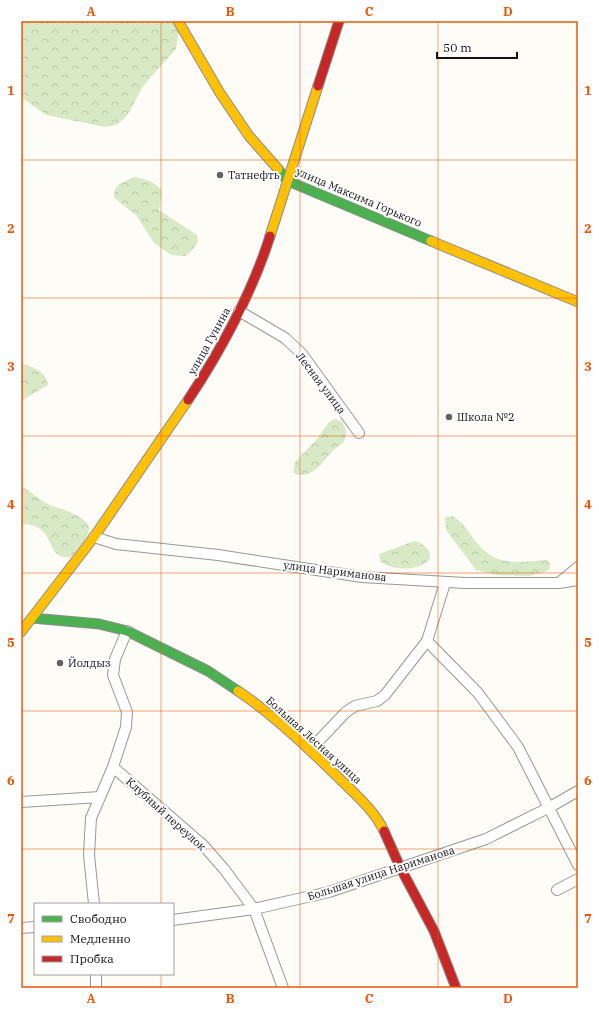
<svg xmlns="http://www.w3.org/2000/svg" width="599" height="1009" font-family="'IBM Plex Serif',serif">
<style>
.forest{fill:url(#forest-crowns)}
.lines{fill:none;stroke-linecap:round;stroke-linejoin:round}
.street-casing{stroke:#979795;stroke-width:12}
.fast-casing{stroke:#8e8d8b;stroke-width:11}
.slow-casing{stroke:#8e8d8b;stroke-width:11}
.jam-casing{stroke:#8e8d8b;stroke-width:11}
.street{stroke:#fffffe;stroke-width:10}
.fast{stroke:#4caf50;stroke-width:9}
.slow{stroke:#ffc107;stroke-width:9}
.jam{stroke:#c62828;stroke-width:9}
.grid{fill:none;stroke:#e8590c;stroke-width:1;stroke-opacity:0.55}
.poi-dot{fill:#646362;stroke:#fff;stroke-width:1.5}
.labels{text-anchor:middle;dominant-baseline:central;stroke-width:4;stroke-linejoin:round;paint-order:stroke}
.poi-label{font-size:11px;fill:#111;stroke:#fff;text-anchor:start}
.street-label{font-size:11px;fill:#111;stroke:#fff}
.neatline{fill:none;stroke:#e8590c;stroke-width:1.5}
.grid-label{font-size:13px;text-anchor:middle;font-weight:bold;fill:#e8590c}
</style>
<defs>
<pattern id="forest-crowns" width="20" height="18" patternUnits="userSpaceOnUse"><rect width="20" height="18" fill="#d8eac5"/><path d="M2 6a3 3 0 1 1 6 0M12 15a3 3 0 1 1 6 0" fill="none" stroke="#b8c8a8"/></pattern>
</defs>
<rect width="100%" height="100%" fill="#fdfcf7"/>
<path class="forest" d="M21,21h152l6,10 -3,18 -33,37 -13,25 -6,8 -8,6 -11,2 -59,-12 -25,-18z
M134,177c11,2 21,4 28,14l-3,19 38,25 1,7 -8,11 -5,3 -14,-1 -17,-12 -18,-28 -22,-17c-1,-14 9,-16 20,-21z
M21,363c12,4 25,8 27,22l-27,16z
M335,419c9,1 14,13 9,22 -2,4 -6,5 -9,8 -13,12 -18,27 -38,26l-4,-3 2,-10 22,-23 12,-17z
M21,486c10,6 19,14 29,19 10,4 38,11 39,23 1,9 -13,22 -18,29 -28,4 -12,-33 -50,-33z
M452,516c9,4 15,13 21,22 22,30 41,24 74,22l4,4 -3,7 -19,5 -33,-1 -20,-5 -30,-40 -1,-13z
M414,541c4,1 9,3 12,6 18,18 -27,30 -46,14l-1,-7z"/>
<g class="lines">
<defs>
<path id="street" d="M239,311l46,27 17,16 57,79
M94,537l22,7 102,11 144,22 103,6h94l19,-3
M560,582l18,-15
M427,641l51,52 40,54 60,118
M310,750l36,-38 9,-6 22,-5 8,-6 42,-54 18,-58
M113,767l90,78 21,24 30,40 29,79
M21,802l79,-5
M557,890l21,-11
M94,904l-5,-49 2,-37 22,-51 13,-40 1,-15 -14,-37 2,-16 12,-28
M173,920l81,-11 75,-17 157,-53 64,-32 28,-16
M21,928l14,-1
M96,988v-14"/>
<path id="fast" d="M278,169l10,12 143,60
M32,618l67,6 28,7 81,40 30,20"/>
<path id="slow" d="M178,21l42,72 29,43 29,33
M270,236l48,-150
M431,241l147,61
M21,632l73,-95 94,-137
M238,691c37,25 70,57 102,88 15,15 35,32 44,52"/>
<path id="jam" d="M318,86l21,-65
M188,400c32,-48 65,-109 82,-164
M384,831l16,36 34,64 22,57"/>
</defs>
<use href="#street" class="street-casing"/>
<use href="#fast" class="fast-casing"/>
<use href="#slow" class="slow-casing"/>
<use href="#jam" class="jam-casing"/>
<use href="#street" class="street"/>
<use href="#fast" class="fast"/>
<use href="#slow" class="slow"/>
<use href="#jam" class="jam"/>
</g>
<path class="grid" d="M161,21v883M300,21v967M438,21v967M21,160h557M21,298h557M21,436h557M21,573h557M21,711h557M21,849h557M161,974v14"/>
<g class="poi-dot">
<circle cx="220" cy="175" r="4"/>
<circle cx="449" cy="417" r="4"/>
<circle cx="60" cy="663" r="4"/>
</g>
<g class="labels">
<g class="poi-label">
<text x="228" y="175">Татнефть</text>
<text x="457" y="417">Школа №2</text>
<text x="68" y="663">Йолдыз</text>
</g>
<g class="street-label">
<text transform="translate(359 197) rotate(23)">улица Максима Горького</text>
<text transform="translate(209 341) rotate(-61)">улица Гунина</text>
<text transform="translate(321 383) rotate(53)">Лесная улица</text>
<text transform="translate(335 571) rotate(7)">улица Нариманова</text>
<text transform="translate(314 740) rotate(42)">Большая Лесная улица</text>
<text transform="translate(166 814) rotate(42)">Клубный переулок</text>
<text transform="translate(381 873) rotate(-18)">Большая улица Нариманова</text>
</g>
</g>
<rect width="599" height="1009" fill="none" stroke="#ffffff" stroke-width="44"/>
<rect x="34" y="903" width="140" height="72" fill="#ffffff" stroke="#a0a0a0"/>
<rect x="42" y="916" width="20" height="6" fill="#4caf50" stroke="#a0a0a0"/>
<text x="70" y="923" font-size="12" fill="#111111">Свободно</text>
<rect x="42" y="936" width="20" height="6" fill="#ffc107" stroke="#a0a0a0"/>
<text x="70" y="943" font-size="12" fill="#111111">Медленно</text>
<rect x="42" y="956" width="20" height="6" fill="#c62828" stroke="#a0a0a0"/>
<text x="70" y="963" font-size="12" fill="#111111">Пробка</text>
<path d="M437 52v6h80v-6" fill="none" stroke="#111111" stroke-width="2"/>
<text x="443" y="52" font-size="12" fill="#111111" stroke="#ffffff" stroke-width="3" paint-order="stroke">50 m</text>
<rect x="22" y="22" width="555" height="965" class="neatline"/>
<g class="grid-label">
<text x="91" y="16">A</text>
<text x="230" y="16">B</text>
<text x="369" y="16">C</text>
<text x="508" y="16">D</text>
<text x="11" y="95">1</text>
<text x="588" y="95">1</text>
<text x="11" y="233">2</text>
<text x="588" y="233">2</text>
<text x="11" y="371">3</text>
<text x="588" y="371">3</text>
<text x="11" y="509">4</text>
<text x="588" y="509">4</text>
<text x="11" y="647">5</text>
<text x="588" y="647">5</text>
<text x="11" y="785">6</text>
<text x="588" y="785">6</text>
<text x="11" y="923">7</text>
<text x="588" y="923">7</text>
<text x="91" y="1003">A</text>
<text x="230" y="1003">B</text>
<text x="369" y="1003">C</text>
<text x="508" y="1003">D</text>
</g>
</svg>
